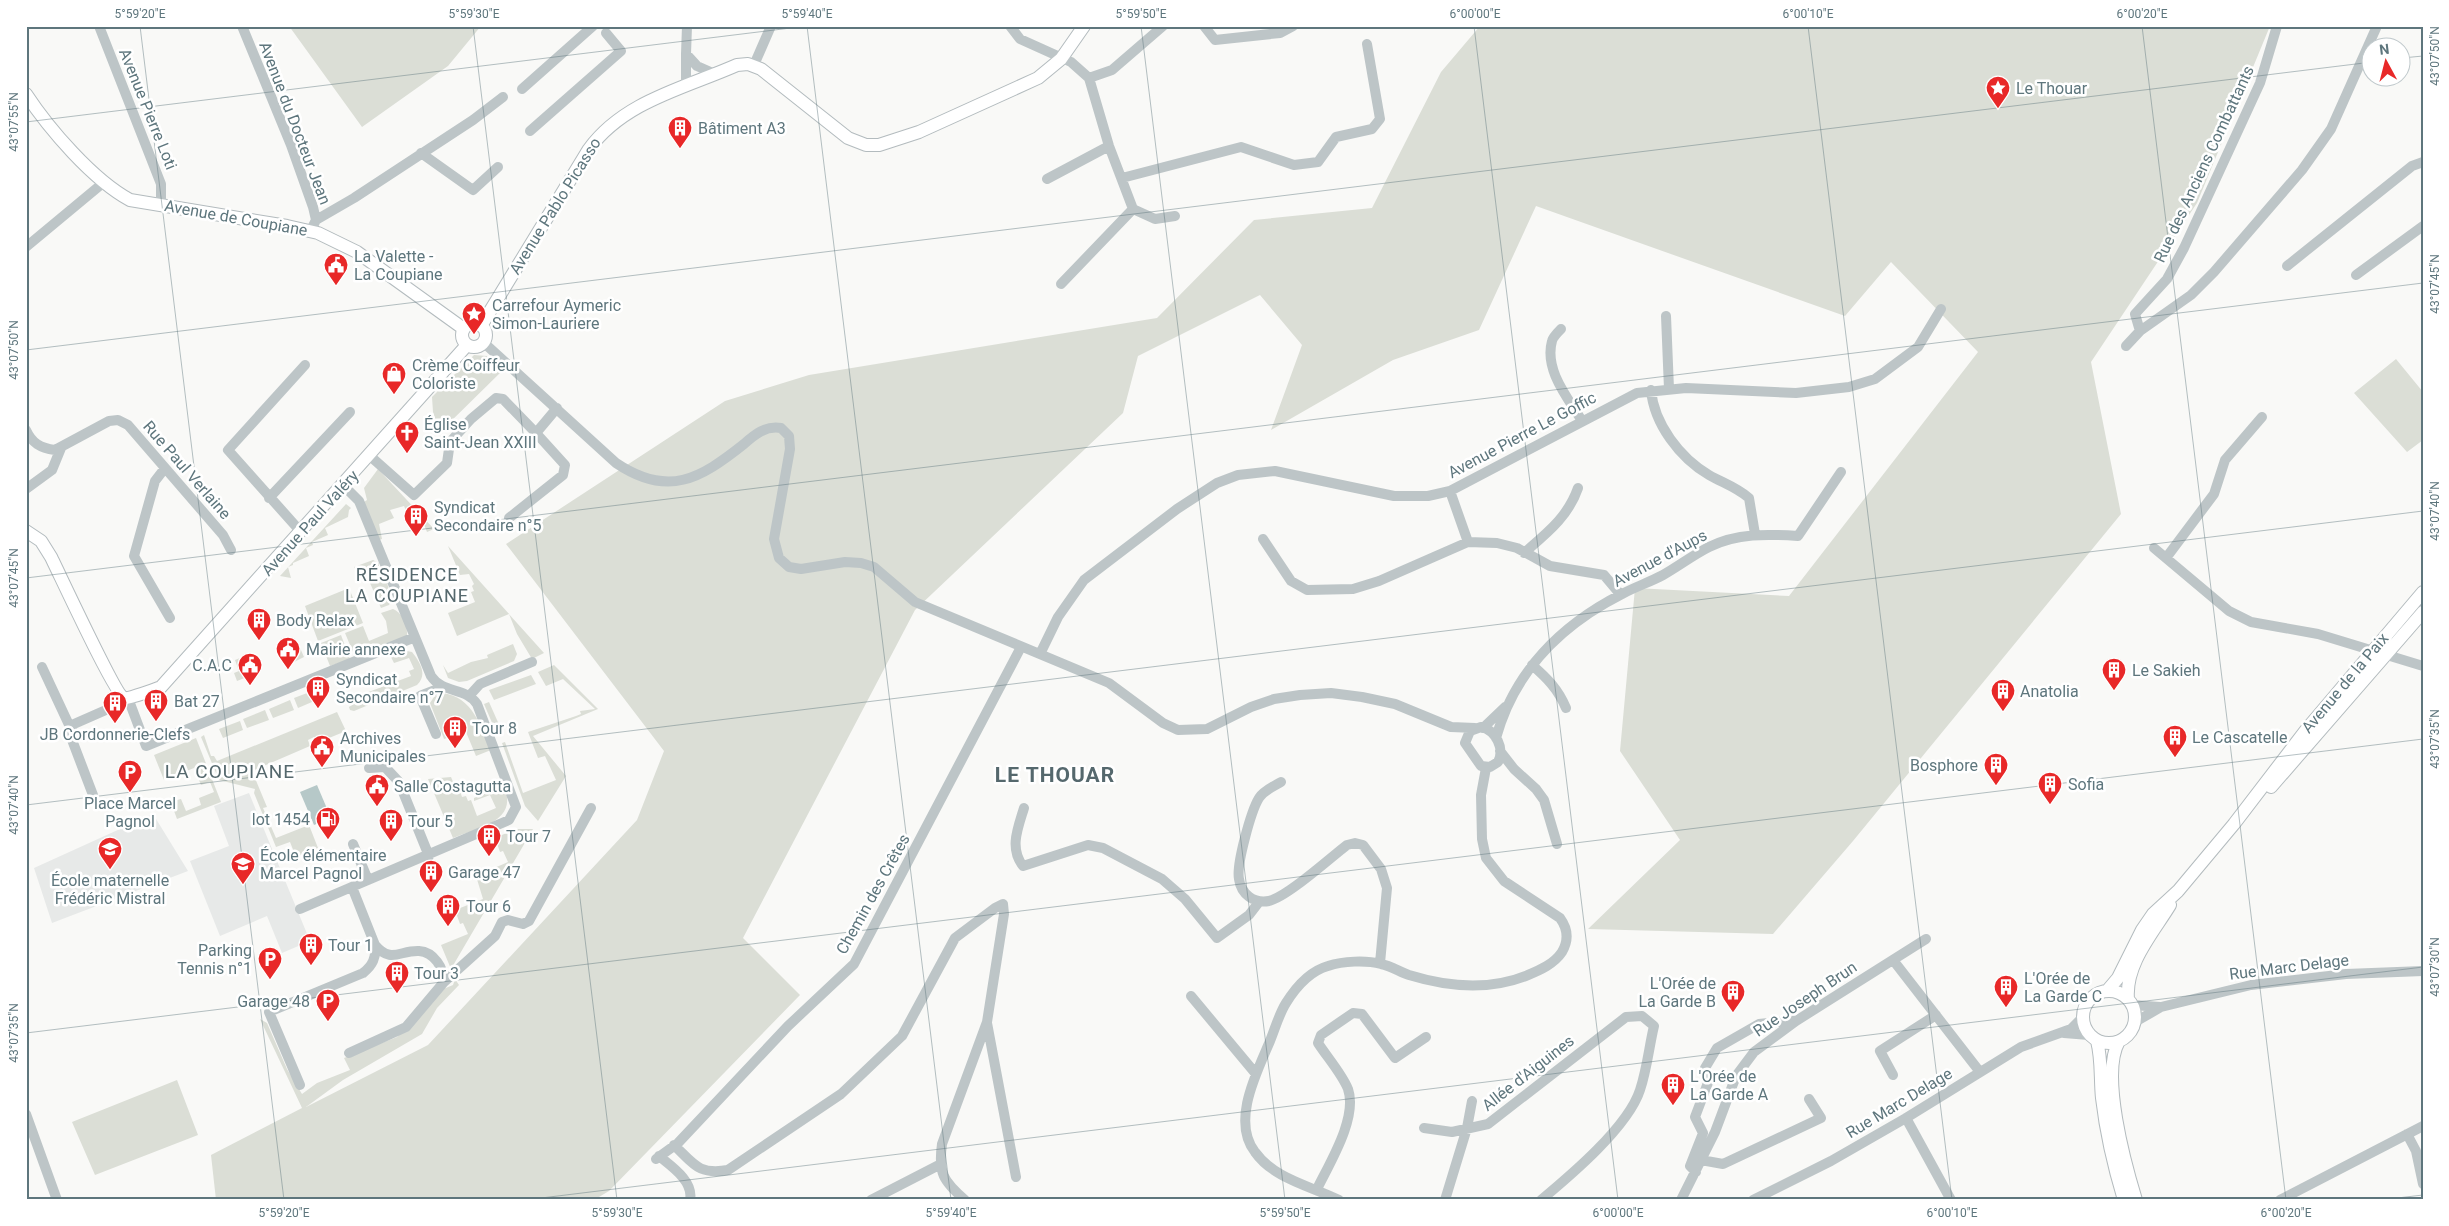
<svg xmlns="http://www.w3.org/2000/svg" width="2449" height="1226" font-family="Roboto,sans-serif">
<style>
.built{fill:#e7e9e8}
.green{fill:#dbded6}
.water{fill:#b6c8c8}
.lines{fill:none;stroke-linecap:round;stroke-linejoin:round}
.major-casing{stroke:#b3bbbe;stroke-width:14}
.minor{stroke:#bdc5c7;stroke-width:10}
.major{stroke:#fff;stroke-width:12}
.ticks{fill:none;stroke:#5e767d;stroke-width:1;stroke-opacity:0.45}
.labels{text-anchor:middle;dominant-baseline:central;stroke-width:5;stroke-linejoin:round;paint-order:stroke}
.poi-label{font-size:16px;fill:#5e767d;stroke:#fff;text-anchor:start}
.street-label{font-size:16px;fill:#5e767d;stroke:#fff}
.neighbourhood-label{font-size:18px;letter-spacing:1px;fill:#55686d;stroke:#fff}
.quarter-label{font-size:19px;letter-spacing:1px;fill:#55686d;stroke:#fff}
.district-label{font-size:21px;font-weight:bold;letter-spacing:1px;fill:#55686d;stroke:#fff}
.neatline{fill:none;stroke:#5e767d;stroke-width:2}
.ticks-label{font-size:12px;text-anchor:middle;fill:#5e767d}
</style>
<rect width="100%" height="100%" fill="#f9f9f7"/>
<path class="built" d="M249,793l61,148 -28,12 -15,-37 -47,20 -30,-75 39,-15 -15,-40z
M153,814l35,57 -136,52 -18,-55z"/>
<path class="green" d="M289,26h192l-33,40 -86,61z
M1480,26h790l-73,177 -106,159 30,152 -268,327 -80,93 -185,-5 92,-89 -60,-89 15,-163 154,8 189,-244 -87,-90 -46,54 -309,-110 -57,124 -86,30 -122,70 31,-85 -42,-50 -122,61 -15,57 -208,197 -172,328 57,57 -191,196 -15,9h-378l-5,-45 91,-47 -42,-89 7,4 20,46 15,25 15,-11 33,-13 -6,-12 53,-21 44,-47 12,-5 2,-6 4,6 -22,23 -15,26 -79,46 -37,27 122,-62 209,-225 27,-69 -158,-207 219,-143 84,-26 348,-57 97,-98 118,-12 69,-136z
M474,355l13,1 15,15 -62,61 -7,-20 -1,-15z
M2396,359l27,33v48l-16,12 -53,-59z
M378,469l56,60 -7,3 -6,-15 -14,5 3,-2 -6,-14 -14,4 4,8 -15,6 3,15 -3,1 -15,-38 3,-2 -3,-12z
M346,504l5,4 -2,2 -1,7 -23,11 3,7 -16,7 1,3 -7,3 3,8 -16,7v2l-5,2 3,11 -11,-2z
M448,546l96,107 -12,6 -15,-25 -8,-20 -52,22 -9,-23 27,-11 -4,-10 3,-1 -2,-5 2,-2 -5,-10 -9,1z
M373,560l6,3v9l-14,5 -4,-9 -5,2 -2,-3z
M382,580l5,3 5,17 -3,5 -8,3 -11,-25z
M349,588l14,35 -45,18 -13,-35z
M393,609c9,3 15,17 14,27l-52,21 -10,-24 18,-7 6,15 19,-8 -2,-12 -5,-8z
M341,635l9,24 -20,7 -9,-23z
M297,641l7,16 -10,5 -5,-11 5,-2 -2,-6z
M513,644l4,10 -3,7 -47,20 -8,1 -11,-4 -5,-13 5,8 23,-11 17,-4 -1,-3z
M407,651l5,1c8,10 16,23 5,33l-63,26 -4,-1 -1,-3 3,-2 -2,-6 61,-23 -2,-5 5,-2 -5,-11 -15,5 -3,-6z
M240,658l7,19 -10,4 -3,-8 5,-2 -4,-11z
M554,665l44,44 -65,27 33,40 -28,45 -13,-15 -23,-63 3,-1 18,51 33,-13 -11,-24 -7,2 -10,-26 48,-16 5,-2 -1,-3 15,-2 -32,-30 -17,7 -8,-14z
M531,675l5,9 -42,16 -5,-10z
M315,690l4,9 -21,9 -4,-10z
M442,693c31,4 38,32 49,57l-15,6 -10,-24 -22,7 -14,-36 4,-6z
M290,700l4,10 -21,8 -4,-9z
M489,702l12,27 -5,3 -12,-28z
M265,710l4,10 -22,8 -4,-9z
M337,712l9,19 -29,12 -3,-6 -6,3 2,6 -58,25 15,36 -4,1 13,30 33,-13 9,23 -22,9 -6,-15 -14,5 -22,-54 1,-4 -36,-9 -18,-43 3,-2 7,21h3l3,5z
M240,721l3,9 -20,8 -4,-9z
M196,738l25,64 -44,17 -7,-19 4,1 7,-2 5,12 15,-6 -2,-7 15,-6 -4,-10 -9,3 -7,-17 -30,12 -10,-25z
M451,777l3,7 6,-2 4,11 -3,1 1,3 4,-1 2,5 3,-1 6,16 19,-8 -6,-13 -16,6v-3l25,-10 6,1c12,33 -28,39 -52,49l-25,-59z
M516,829h17l-82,140 -10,-24 27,-11 -5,-11 -3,1 -5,-14 28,-11 -7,-23 32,-14 -5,-11 -3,1 -5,-14z
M177,1080l21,55 -103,40 -23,-53z"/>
<path class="water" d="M317,785l14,33 -17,7 -14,-33z"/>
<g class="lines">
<defs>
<path id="major" d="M26,94c23,35 67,86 104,106l157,26 31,7 39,19 107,77
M462 335a12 12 0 1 1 24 0a12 12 0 1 1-24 0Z
M481,326l108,-177c35,-48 96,-61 148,-84l11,-1 13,5 87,69 18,7h13l40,-13 119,-54 23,-19 23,-33
M26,531l15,10 10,16c9,18 64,137 73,141 5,1 32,-9 37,-11l306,-342
M2271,787l152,-175
M2083 1017a26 26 0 1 1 52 0a26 26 0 1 1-52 0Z
M2107,991l11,-13 24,-48 11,-16 25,-23 56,-67 72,-94 117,-138
M2128,999c-3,-35 25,-66 42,-94
M2097,1041c5,19 3,37 5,57 4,34 12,69 22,102
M2119,1041c-19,33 6,123 17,159"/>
</defs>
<use href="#major" class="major-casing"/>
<path class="minor" d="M99,26l62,158v20
M242,26l49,119 22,62 3,13 -3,6
M687,26l-1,28 11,12 18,8
M1010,26l10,13 51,23 18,16 20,68 24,63 -72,75
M1204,26l11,14 65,-7 13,-7
M754,65l17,-39
M1089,78l23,-8 51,-44
M686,86v-32
M522,89l71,-63
M530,131l91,-80 -15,-18
M421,153l52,37 25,-23
M1122,178l119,-31 53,18 24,-3 18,-25 36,-8 8,-10 -13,-75
M1047,179l62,-33
M1133,209l22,10 20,-3
M316,220l38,-22 119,-78 30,-23
M26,247l77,-64
M2287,266l125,-100 11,-4
M2356,275l67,-49
M1666,316l3,73
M1561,329c-3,3 -8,8 -9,12 -8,29 16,57 30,80
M2140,331l-5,-17 32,-35 17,-31 76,-165 17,-57
M483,342l133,121c52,35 84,16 128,-19 10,-9 22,-19 37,-16l8,8 1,13 -16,90 5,19 10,9 12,2 44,-7 16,1 13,4 41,35 194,81 54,40 15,7 29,-1 44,-22 23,-8 26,-4 31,-2 31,4 33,7 56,23 24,1
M2126,346l14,-15 51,-36 23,-23 88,-102 29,-41 46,-103
M1651,390c3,34 29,68 58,85 14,8 27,12 40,23l6,36
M26,430c6,13 14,18 29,20l54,-29 9,-1 10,5 95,110 8,15
M370,456l44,39 33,-32 3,-21 21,-23 25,-21 7,1 33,34 21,-25
M165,468l-10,13 -21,75 36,62
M26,489l26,-19 9,-22
M1450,491l18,51
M269,498l81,-86
M509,518l54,-43 2,-10 -29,-32
M301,532l-73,-82 77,-85
M1263,539l28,42 16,9 46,-1 26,-8 89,-39 29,1 20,5 33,18 54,9 16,19
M2154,548l75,63 22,11 67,12 105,32
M1524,553c23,-20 44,-36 54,-65
M2166,558l48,-64 11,-34 37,-43
M1040,654l18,-37 26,-37 93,-71 40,-26 21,-8 37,-4 119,25h34l22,-5 187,-98 49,-5 110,5 53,-6 26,-8 43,-32 23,-38
M1532,665c15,13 26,24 34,43
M42,667l28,60
M470,695l10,-11 52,-22
M128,698l18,48 269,-109
M1481,727c15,3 24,22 17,35l-8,5 -9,-1 -16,-23 5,-12z
M1483,728l22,-21
M436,734l-16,-38 23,-9
M1496,738c18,-66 65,-113 126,-144 13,-7 28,-12 41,-19 16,-9 30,-20 46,-28 28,-14 58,-13 89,-11l43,-64
M1500,751l14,18 22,20 8,11 13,44
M369,768l16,-1 14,15 30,74
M1281,782c-7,4 -18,9 -22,16 -8,13 -23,67 -20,81 2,15 15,25 30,22 18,-4 61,-43 78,-56l8,-2 8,2 18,24 6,19 -7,75
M93,795l-24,-63 5,-8 41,-18
M1024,808c-6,20 -15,40 -1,58l65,-21 15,3 59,31 23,20 32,39 32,-23 10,-13
M353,844l15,36
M300,909l209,-89 7,-13 -39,-103c-11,-17 -34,-10 -46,-28l-72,-175 -16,-16
M1893,960l87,112
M444,982l51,-46 7,-14 6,-2 15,4 6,-3 62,-113
M1191,996l65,78
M2133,1005l27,2
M2135,1022l26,-15 90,-22 95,-11 77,-3
M987,1023l29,154
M2064,1033l25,2
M349,1053l57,-26 38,-45c0,-14 -10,-30 -25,-31 -19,-1 -28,13 -44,-6
M1893,1075l-13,-24 56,-36
M300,1085l-31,-73 94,-39c10,-8 13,-15 12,-28l-23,-58
M26,1114l31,86
M1906,1118l45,82
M1424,1128l28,4 36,-8 138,-107 16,-1 12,10c-5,21 -7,43 -14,64 -12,37 -69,85 -99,110
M2407,1134l9,17 7,33
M674,1145c20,19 24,30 54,25l113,-76 61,-58 53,-98 40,-30 8,-4 1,10 -17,108 -45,122c-4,29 1,37 23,56
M659,1156c12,10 35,25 31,44
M656,1159l22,-16 110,-117 66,-62 167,-317
M1701,1160l22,4 98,-46 -12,-19
M1696,1172l-6,-6 13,-33 -8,-16 14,-37 -4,-12 12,-20 42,-24 38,-4
M1317,1189c12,-25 41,-71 31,-100 -6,-15 -21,-32 -30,-46l3,-8 32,-22 9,1 33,44 31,-21
M871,1200l68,-35
M1339,1200c-28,-14 -65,-21 -84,-48 -24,-31 2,-80 15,-111 5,-12 9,-27 16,-38 10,-16 24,-32 42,-37 15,-5 38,-6 53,-2 10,2 19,8 28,11 39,12 80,16 119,0 12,-5 26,-11 34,-23 7,-12 6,-23 -2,-34l-56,-37 -18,-23 -4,-19 -1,-44 5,-27
M1445,1200l22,-72 5,-27
M1681,1200l34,-68 21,-56 18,-24 42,-31 130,-82
M1753,1200l78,-39 75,-43 115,-71 50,-18 11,-11
M2280,1200l143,-74"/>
<use href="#major" class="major"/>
</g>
<path class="ticks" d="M140,26l144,1174M473,26l144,1174M807,26l144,1174M1141,26l144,1174M1474,26l144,1174M1808,26l144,1174M2142,26l144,1174M2402,58l21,-2M26,122l781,-96M26,350l2346,-288M26,578l2397,-295M26,805l2397,-294M26,1033l2397,-294M525,1200l1898,-233M2380,1200l43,-5"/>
<defs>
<symbol id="sight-pin" viewBox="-11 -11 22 30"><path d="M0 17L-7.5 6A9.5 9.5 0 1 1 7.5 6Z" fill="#e82828" stroke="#fff"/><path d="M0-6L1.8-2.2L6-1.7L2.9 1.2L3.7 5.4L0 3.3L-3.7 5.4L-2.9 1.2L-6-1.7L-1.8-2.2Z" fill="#fff"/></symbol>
<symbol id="building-pin" viewBox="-11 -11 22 30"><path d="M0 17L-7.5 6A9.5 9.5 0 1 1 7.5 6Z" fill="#e82828" stroke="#fff"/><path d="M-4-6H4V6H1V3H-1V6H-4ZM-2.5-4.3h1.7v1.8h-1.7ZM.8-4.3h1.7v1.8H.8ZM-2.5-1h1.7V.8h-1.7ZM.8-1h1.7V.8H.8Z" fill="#fff"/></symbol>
<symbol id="civic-pin" viewBox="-11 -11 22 30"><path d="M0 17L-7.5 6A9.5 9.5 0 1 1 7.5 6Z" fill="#e82828" stroke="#fff"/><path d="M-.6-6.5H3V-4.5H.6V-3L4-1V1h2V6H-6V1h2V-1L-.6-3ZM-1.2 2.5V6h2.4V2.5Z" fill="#fff"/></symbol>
<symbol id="shop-pin" viewBox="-11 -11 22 30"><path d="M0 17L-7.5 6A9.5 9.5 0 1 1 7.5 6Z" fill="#e82828" stroke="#fff"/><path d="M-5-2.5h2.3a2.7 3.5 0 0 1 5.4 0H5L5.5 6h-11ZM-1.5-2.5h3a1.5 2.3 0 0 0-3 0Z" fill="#fff"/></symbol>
<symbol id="church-pin" viewBox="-11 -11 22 30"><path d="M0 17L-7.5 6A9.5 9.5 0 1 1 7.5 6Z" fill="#e82828" stroke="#fff"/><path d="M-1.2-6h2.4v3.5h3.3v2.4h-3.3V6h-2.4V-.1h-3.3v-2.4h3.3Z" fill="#fff"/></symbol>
<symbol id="parking-pin" viewBox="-11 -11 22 30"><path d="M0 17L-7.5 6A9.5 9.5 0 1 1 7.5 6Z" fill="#e82828" stroke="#fff"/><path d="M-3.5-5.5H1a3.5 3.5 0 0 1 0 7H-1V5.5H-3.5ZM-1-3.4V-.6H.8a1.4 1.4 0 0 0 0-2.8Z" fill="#fff"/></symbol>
<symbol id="fuel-pin" viewBox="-11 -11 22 30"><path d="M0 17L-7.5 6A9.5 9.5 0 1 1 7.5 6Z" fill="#e82828" stroke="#fff"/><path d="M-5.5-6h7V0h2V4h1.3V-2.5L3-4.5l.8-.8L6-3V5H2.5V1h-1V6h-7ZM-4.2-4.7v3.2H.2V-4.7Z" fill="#fff"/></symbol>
<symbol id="school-pin" viewBox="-11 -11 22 30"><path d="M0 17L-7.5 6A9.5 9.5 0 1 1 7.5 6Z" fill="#e82828" stroke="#fff"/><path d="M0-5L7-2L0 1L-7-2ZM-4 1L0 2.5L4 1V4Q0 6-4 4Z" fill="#fff"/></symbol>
</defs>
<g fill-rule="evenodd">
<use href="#sight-pin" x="1984" y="74" width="28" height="38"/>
<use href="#building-pin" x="666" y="114" width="28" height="38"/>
<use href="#civic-pin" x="322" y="251" width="28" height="38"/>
<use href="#sight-pin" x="460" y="300" width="28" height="38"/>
<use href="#shop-pin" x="380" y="360" width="28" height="38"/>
<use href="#church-pin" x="393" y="419" width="28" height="38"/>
<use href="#building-pin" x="402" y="502" width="28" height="38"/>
<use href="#building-pin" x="245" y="606" width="28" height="38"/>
<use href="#civic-pin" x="274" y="635" width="28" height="38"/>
<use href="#civic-pin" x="236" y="651" width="28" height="38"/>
<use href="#building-pin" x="2100" y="656" width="28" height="38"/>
<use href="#building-pin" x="304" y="674" width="28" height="38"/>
<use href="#building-pin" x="1989" y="677" width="28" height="38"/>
<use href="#building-pin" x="142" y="687" width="28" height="38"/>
<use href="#building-pin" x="101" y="689" width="28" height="38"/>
<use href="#building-pin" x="441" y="714" width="28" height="38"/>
<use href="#building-pin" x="2161" y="723" width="28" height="38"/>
<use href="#civic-pin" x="308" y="733" width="28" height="38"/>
<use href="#building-pin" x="1982" y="751" width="28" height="38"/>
<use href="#parking-pin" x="116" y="758" width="28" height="38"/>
<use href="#building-pin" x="2036" y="770" width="28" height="38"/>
<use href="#civic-pin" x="363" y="772" width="28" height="38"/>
<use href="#fuel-pin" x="314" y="805" width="28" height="38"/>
<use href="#building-pin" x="377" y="807" width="28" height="38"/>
<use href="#building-pin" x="475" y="822" width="28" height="38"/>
<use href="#school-pin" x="96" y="835" width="28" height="38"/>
<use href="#school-pin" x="229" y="850" width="28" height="38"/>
<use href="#building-pin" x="417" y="858" width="28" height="38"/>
<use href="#building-pin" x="434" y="892" width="28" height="38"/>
<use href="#building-pin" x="297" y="931" width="28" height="38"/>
<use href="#parking-pin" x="256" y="945" width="28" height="38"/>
<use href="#building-pin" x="383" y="959" width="28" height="38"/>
<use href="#building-pin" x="1992" y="973" width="28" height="38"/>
<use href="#building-pin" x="1719" y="978" width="28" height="38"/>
<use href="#parking-pin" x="314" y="987" width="28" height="38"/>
<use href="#building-pin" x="1659" y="1071" width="28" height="38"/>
</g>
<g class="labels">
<g class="poi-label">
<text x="2016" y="88">Le Thouar</text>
<text x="698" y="128">Bâtiment A3</text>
<text x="354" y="256">La Valette -<tspan x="354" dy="18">La Coupiane</tspan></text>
<text x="492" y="305">Carrefour Aymeric<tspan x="492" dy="18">Simon-Lauriere</tspan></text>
<text x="412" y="365">Crème Coiffeur<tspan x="412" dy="18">Coloriste</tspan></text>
<text x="424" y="424">Église<tspan x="424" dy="18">Saint-Jean XXIII</tspan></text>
<text x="434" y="507">Syndicat<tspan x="434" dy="18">Secondaire n°5</tspan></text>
<text x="276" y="620">Body Relax</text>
<text x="306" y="649">Mairie annexe</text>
<text x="232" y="665" text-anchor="end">C.A.C</text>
<text x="2132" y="670">Le Sakieh</text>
<text x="336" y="679">Syndicat<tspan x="336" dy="18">Secondaire n°7</tspan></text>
<text x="2020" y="691">Anatolia</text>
<text x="174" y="701">Bat 27</text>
<text x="472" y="728">Tour 8</text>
<text x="115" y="734" text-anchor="middle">JB Cordonnerie-Clefs</text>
<text x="2192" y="737">Le Cascatelle</text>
<text x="340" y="738">Archives<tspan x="340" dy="18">Municipales</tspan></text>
<text x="1978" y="765" text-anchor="end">Bosphore</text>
<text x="2068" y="784">Sofia</text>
<text x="394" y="786">Salle Costagutta</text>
<text x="130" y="803" text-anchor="middle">Place Marcel<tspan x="130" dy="18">Pagnol</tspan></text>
<text x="310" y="819" text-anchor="end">lot 1454</text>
<text x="408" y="821">Tour 5</text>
<text x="506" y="836">Tour 7</text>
<text x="260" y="855">École élémentaire<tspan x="260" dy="18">Marcel Pagnol</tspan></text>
<text x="448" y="872">Garage 47</text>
<text x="110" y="880" text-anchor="middle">École maternelle<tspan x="110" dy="18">Frédéric Mistral</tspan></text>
<text x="466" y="906">Tour 6</text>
<text x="328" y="945">Tour 1</text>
<text x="252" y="950" text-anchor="end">Parking<tspan x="252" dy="18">Tennis n°1</tspan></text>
<text x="414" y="973">Tour 3</text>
<text x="2024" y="978">L'Orée de<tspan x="2024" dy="18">La Garde C</tspan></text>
<text x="1716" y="983" text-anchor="end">L'Orée de<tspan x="1716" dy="18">La Garde B</tspan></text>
<text x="310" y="1001" text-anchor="end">Garage 48</text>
<text x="1690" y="1076">L'Orée de<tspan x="1690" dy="18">La Garde A</tspan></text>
</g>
<g class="street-label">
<text transform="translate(148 109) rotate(68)">Avenue Pierre Loti</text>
<text transform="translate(295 123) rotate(69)">Avenue du Docteur Jean</text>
<text transform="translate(2204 164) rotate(-65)">Rue des Anciens Combattants</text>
<text transform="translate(555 206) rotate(-58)">Avenue Pablo Picasso</text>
<text transform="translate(236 218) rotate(10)">Avenue de Coupiane</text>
<text transform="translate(1522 435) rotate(-28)">Avenue Pierre Le Goffic</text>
<text transform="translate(187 470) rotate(49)">Rue Paul Verlaine</text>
<text transform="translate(310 523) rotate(-48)">Avenue Paul Valéry</text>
<text transform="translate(1660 558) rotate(-28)">Avenue d'Aups</text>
<text transform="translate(2345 683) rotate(-50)">Avenue de la Paix</text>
<text transform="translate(873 894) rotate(-61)">Chemin des Crêtes</text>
<text transform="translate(2289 967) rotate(-7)">Rue Marc Delage</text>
<text transform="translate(1805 999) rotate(-34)">Rue Joseph Brun</text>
<text transform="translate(1528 1073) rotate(-38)">Allée d'Aiguines</text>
<text transform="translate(1899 1103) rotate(-31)">Rue Marc Delage</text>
</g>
<g class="neighbourhood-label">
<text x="407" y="574">RÉSIDENCE<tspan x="407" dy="21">LA COUPIANE</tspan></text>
</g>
<g class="quarter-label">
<text x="230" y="771">LA COUPIANE</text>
</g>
<g class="district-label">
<text x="1055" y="775">LE THOUAR</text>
</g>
</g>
<rect width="2449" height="1226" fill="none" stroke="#ffffff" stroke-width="55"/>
<g transform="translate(2386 62) rotate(353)"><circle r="24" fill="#ffffff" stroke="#bfc8cb"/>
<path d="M0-4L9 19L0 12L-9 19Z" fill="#e82828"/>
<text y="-8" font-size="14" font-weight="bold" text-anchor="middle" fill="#5e767d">N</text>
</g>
<rect x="28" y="28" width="2394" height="1170" class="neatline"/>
<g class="ticks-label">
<text x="140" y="18">5°59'20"E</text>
<text x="474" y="18">5°59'30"E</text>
<text x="807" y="18">5°59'40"E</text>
<text x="1141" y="18">5°59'50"E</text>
<text x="1475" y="18">6°00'00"E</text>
<text x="1808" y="18">6°00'10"E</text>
<text x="2142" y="18">6°00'20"E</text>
<text transform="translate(2435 56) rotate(-90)" y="4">43°07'50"N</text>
<text transform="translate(14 122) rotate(-90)" y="4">43°07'55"N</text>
<text transform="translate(2435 284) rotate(-90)" y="4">43°07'45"N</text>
<text transform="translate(14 350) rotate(-90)" y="4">43°07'50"N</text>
<text transform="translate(2435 511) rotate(-90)" y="4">43°07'40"N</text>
<text transform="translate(14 578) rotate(-90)" y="4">43°07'45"N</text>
<text transform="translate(2435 739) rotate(-90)" y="4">43°07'35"N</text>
<text transform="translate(14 805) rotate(-90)" y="4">43°07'40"N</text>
<text transform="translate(2435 967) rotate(-90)" y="4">43°07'30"N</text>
<text transform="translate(14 1033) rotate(-90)" y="4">43°07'35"N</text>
<text x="284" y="1217">5°59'20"E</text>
<text x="617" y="1217">5°59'30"E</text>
<text x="951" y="1217">5°59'40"E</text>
<text x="1285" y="1217">5°59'50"E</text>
<text x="1618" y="1217">6°00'00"E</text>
<text x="1952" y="1217">6°00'10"E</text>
<text x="2286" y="1217">6°00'20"E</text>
</g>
</svg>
